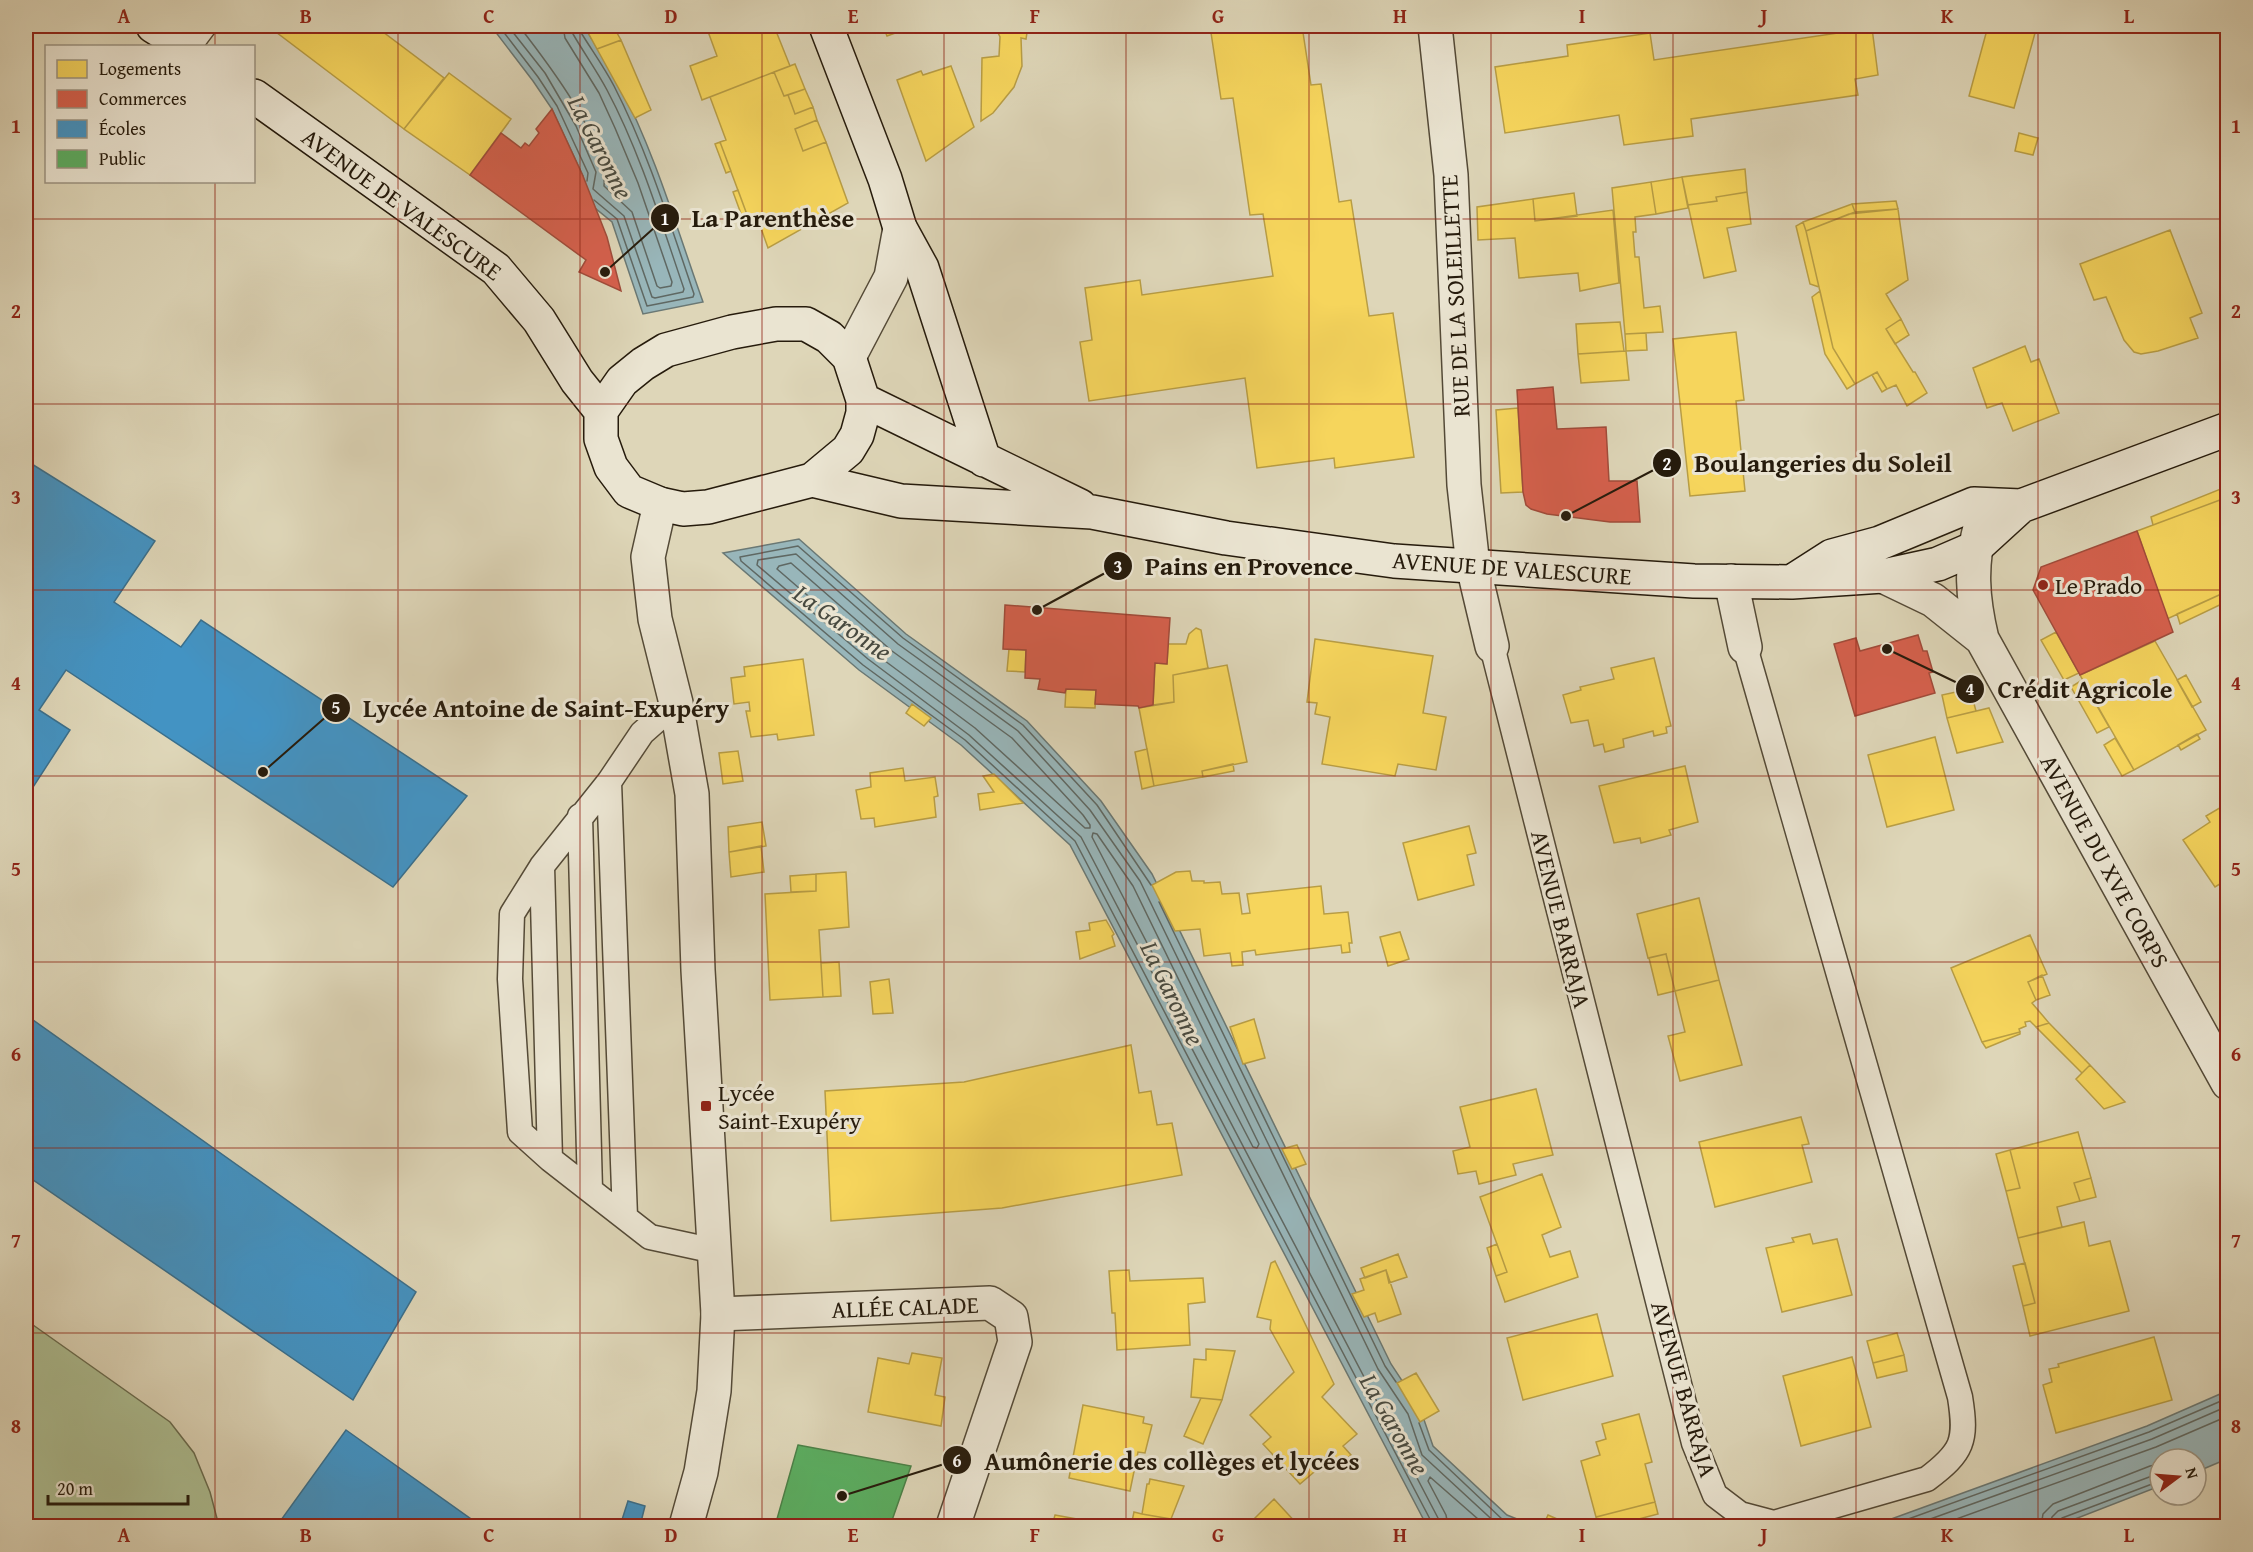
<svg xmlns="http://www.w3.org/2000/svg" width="2253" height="1552" font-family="'Gentium Book Plus',serif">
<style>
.green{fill:#adbe92;stroke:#6a6c4f;stroke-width:1.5}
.water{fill:#98b6ba;stroke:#6a7874;stroke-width:1.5}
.homes{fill:#f6d55c;stroke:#b89d44;stroke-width:1.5}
.shops{fill:#d6604d;stroke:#a14b3a;stroke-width:1.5}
.schools{fill:#4393c3;stroke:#3a6f8c;stroke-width:1.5}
.public{fill:#5aae61;stroke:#4a8248;stroke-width:1.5}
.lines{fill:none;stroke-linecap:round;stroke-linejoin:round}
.shore{stroke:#5f6863;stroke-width:1.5}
.service-casing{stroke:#544a37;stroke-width:27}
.minor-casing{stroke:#544a37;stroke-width:36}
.tertiary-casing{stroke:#544a37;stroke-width:36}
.secondary-casing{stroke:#261b0c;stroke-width:36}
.service{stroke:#eae4d1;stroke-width:24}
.minor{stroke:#eae4d1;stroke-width:33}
.tertiary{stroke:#eae4d1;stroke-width:33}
.secondary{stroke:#eae4d1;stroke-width:33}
.grid{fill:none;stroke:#8f2418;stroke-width:1.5;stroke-opacity:0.55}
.poi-dot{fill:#8f2418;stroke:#eae4d1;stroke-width:2}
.labels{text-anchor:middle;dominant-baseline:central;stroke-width:6;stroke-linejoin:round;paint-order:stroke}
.street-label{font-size:24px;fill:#261b0c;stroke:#eae4d1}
.poi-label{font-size:24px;fill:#261b0c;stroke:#eae4d1;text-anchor:start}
.water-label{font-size:26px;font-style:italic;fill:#484a40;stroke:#eae4d1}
.leader{fill:none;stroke:#261b0c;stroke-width:2}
.callout-dot{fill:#261b0c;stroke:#eae4d1;stroke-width:2}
.mark-label{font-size:18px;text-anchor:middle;font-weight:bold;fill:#fff}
.callout-label{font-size:26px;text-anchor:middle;font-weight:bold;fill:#261b0c;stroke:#eae4d1;stroke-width:6;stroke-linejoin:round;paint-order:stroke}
.neatline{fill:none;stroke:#8f2418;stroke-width:2}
.grid-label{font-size:20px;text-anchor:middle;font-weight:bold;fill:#8f2418}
</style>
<rect width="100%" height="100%" fill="#ded6b8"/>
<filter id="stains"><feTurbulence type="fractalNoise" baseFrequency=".00333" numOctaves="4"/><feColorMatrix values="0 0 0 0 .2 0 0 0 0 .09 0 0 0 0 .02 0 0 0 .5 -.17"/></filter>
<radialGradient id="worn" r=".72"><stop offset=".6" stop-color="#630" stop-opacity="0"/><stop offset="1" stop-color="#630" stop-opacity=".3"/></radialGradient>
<path class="green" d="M26,1320l144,102 24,31 16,39 9,34h-193z"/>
<path class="water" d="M491,26h93c11,19 25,38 35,58 36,69 58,145 84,218l-60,12 -31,-92 -39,-32 10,-14 -31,-67 -19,-28z
M799,539l107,95 121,87 74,80 51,73 239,490 29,44 13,38 74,69 28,11h-108l-357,-681 -109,-100 -102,-75 -136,-117z
M2227,1391v68l-31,13v-13h-36v27l-103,40h-193l19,-4 264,-96z"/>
<path class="homes" d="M268,26h107l69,52 -40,51z
M587,26h26l8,14 -24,9 -12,-22z
M706,26h68l16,40 -88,34 -12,-34 27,-10z
M883,26h13l2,6 -11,4z
M896,26h19l-17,6z
M995,26h33l-2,13 -5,-1 1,28 -8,21 -21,26 -12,8 1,-63 17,-2 1,-19z
M1210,26h92l9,59 10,-1 18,118 12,-2 18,116 24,-3 21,144 -79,11 -1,-10 -77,10 -12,-90 -156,23 -9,-59 12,-2 -7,-52 55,-8 2,15 131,-19 -10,-62 -13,1 -17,-117 -12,1z
M1988,26h49l-23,82 -45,-12z
M1872,28l6,47 -23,4 3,16 -167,24 2,17 -69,9 -5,-30 -114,18 -10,-66 73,-11 -1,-11 83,-12 4,27z
M621,40l30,70 -16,8 -38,-69z
M795,64l10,25 -21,7 -10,-24z
M951,66l23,61 -48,34 -29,-81 24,-9 2,4z
M774,72l10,24 4,-1 7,19 18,-7 4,13 -22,9 8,22 23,-9 22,61 -80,45 -11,-31 -8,3 -29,-78 6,-2 -16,-43z
M449,73l62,46 -41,56 -66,-46z
M805,89l8,18 -18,7 -7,-19z
M817,120l9,22 -23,9 -8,-22z
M2019,133l19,5 -5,17 -18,-4z
M720,142l11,29 -5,2 -11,-29z
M1745,169l2,23 -31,5 1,4 -29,4 -6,-28z
M1682,177l6,31 -32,6 -5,-32z
M1651,182l5,32 -21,3 1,15h-3l2,25h4l5,51 16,-2 3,26 -38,2 -13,-146z
M738,190l11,30 -5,2 -11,-30z
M1747,192l4,32 -24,4 9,43 -32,7 -16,-73 29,-4 -1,-4z
M1574,193l3,23 -42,5 -2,-22z
M1533,199l2,22 78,-11 6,73 -39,8 -2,-18 -59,5 -4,-40 -37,2 -1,-33z
M1896,201l2,8 -43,3 -3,-8z
M1852,204l3,8 -49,19 -3,-9z
M1898,209l10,71 -22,14 15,25 -15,10 27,43h2l12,21 -20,13 -11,-21 -9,4 -10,-17 -22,12 -22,-36 -27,-117 43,-17z
M1803,222l3,9 13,56 -9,-3 -14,-58z
M2170,230l32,83 -12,5 8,20 -40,13 -17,3 -7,-2 -10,-12 -18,-43 -12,3 -14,-36z
M1820,291l13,57 22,36 -8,5 -22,-35 -13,-57z
M1901,319l8,16 -14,9 -9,-15z
M1620,322l4,29 -46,3 -2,-30z
M1736,332l8,68 -8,1 9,90 -55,5 -17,-157z
M1646,333l1,17 -21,1 -1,-17z
M2025,346l6,16 8,-3 20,54 -46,18 -11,-28 -15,5 -14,-40z
M1626,351l3,29 -48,3 -3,-29z
M1877,372l10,17 -5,3 -10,-17z
M1518,408l5,84 -22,1 -5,-83z
M2228,486v11l-75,28 -2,-8z
M2228,497v94l-61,28 -30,-88z
M2228,591v10l-48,23 -3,-10z
M1196,628l5,2 7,38 -35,7 1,27 -21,3 2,-42 12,1 1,-20h18l3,-10z
M2056,632l23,41 -15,7 -23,-40z
M1315,639l118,17 -10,57 23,4 -10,53 -38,-6 -3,12 -73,-12 8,-47 -15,-3 2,-11 -10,-1z
M2155,641l51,89 -72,40 -54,-95z
M1009,649l17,1 -1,22 -18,-1z
M1654,658l17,68 -5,1 1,6 -13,3 -1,-5 -30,8 1,8 -19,5 -2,-8 -9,2 -6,-26 -17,3 -8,-28 18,-5 -1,-3 34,-8 -3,-11z
M803,659l11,76 -36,5 -1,-6 -26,3 -5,-26h4l-1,-9 -15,2 -3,-26 14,-2 -1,-9z
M1227,665l20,97 -45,9 1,6 -49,9 -15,-78 35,-6 -1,-27z
M2186,675l15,27 -9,5 -15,-27z
M2082,680l27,47 -12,6 -26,-46z
M1066,689l30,1 -1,18 -30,-1z
M1970,689l6,22 -29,7 -5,-23z
M912,704l19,14 -7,8 -18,-13z
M1989,708l14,34 -46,11 -10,-35z
M2197,734l3,5 -19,11 -3,-5z
M1935,737l19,73 -67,17 -19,-72z
M2115,738l19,32 -12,6 -18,-31z
M1147,749l7,37 -12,3 -7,-37z
M738,751l5,30 -20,3 -4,-31z
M1233,764l1,7 -31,6 -1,-6z
M1685,766l13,56 -29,8 2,5 -30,8 -1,-5 -26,5 -15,-57z
M903,768l2,13 30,-4 3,19 -4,1 2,20 -61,10 -1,-9 -13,1 -5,-29 15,-3 -1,-14z
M994,774l29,29 -43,7 -2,-16 16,-2 -11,-16z
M2228,803v76l-13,8 -32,-47 27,-18 -4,-6z
M762,822l4,24 -37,6 -1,-25z
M1469,826l7,27 -9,2 7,30 -56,15 -15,-57z
M761,846l3,26 -33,5 -2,-25z
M1190,871l2,10h12v2l16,-1 2,12 17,-1 3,21 8,-1 -3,-19 74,-8 3,28 24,-2 4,31h-3l1,9 -8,1 -1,-8 -85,10 -1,-5 -13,2 1,13 -11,1 -2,-13 -26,3 -4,-27 -25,2 -23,-46 24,-13z
M846,872l3,55 -30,3 4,67 -53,3 -5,-106 51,-3v-17z
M816,874v17l-25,1 -1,-16z
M1699,898l20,82 -44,11 -9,-37 -18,4 -11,-44z
M1106,920l8,14 -2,2 3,10 -35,13 -4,-27 14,-2 -1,-7z
M1400,932l9,27 -21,7 -8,-29z
M2030,935l17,39 -19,8 8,18 -4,3 17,20 -13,4 -6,-6 -5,1 1,4 -7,3 1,3 -38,10 -31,-74z
M1666,954l9,37 -17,4 -9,-37z
M839,962l2,34 -18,1 -2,-34z
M2042,975l8,20 -14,5 -8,-18z
M889,979l4,34 -20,1 -3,-32z
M1719,980l23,85 -62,16 -12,-45 17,-4 -10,-41z
M1254,1019l11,39 -22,6 -13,-37z
M2049,1023l41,42 -8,8 -46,-46z
M2020,1032v2l-34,14 -4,-6z
M1131,1045l8,48 12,-2 6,34 15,-2 10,52 -180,33 -171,13 -6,-130 139,-9z
M2090,1065l35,37 -21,7 -28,-30z
M1536,1089l17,66 -40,9 3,11 -37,9 -3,-13 -18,3 -5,-23 17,-4 -10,-40z
M1801,1117l8,27 -7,1 10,37 -97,25 -16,-65z
M2078,1132l13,46 -17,5 6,18 -23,6 5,20 -44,11 -12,-47 14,-3 -10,-38z
M1297,1145l9,19 -14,5 -10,-20z
M2010,1150l10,38 -14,3 -10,-37z
M1542,1174l19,53 -19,8 8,22 20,-6 8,26 -73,25 -9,-26 11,-4 -27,-75z
M2091,1178l5,19 -16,4 -6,-18z
M2084,1222l5,24 21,-5 19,70 -99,25 -7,-30 12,-3 -17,-65z
M1810,1234l3,10 24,-5 15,56 -70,17 -16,-64 28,-6 -2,-4z
M1497,1244l10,28 -11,4 -9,-28z
M1398,1254l9,23 -18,6 -3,-13 -21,8 -4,-10z
M1275,1261l59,123 -12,13 35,37 -14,12 8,9 -14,13 -17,-1 -20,17 -37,-40 8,-7 -21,-22 44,-43 -24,-43 1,-9 -14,-3 14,-54z
M2025,1263l10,40 -12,3 -10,-40z
M1129,1270l1,11 73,-3 2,24 -17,2 2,41 -73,5 -2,-37h-3l-3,-42z
M1386,1270l15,44 -23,8 -3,-9 -11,4 -12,-23 12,-4 -4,-11z
M1597,1314l16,62 -90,24 -16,-62z
M1897,1333l7,22 -31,8 -6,-22z
M2154,1337l18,63 -116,33 -13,-48 9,-3 -3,-13 10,-2 -1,-3z
M1206,1349l29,2 -13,49 -31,-3 3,-38 12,1z
M912,1353l30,5 -7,37 10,2 -4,29 -73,-14 10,-54 31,6z
M1904,1355l3,16 -30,7 -4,-15z
M1852,1357l19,70 -70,19 -18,-70z
M1416,1373l23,38 -19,11 -23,-39z
M1201,1398l21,2 -19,44 -19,-8z
M1083,1405l61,12 -1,6 9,2 -7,28 -7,-1 -8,39 -61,-13z
M1639,1414l13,48 -7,2 10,38 -59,15 -15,-56 19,-6 -4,-13 10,-3 -4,-15z
M1150,1479l34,7 -13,33 -29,-5 5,-30h2z
M1274,1499l25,27h-52z
M1655,1502l3,12 -46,12h-13l-3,-9z
M1134,1512l8,2 29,5 -3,7h-37z
M1055,1515l60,11h-63z
M1548,1515l25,11h-30z"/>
<path class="shops" d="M552,109l31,67 24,61 14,54 -42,-19 7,-12 -116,-85 31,-42 20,15 4,-5 4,3 10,-13 -3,-4z
M1553,387l4,42 49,-2 3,54h28l3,41h-30l-63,-8 -16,-5 -5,-4 -3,-13 -6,-102z
M2137,531l36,101 -93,43 -47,-85 8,-23z
M1005,605l165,13 -3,46 -12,-1 -2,42 -14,3 -1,-2 -43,-2 1,-14 -30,-1 -1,4 -27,-4 2,-10 -15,-1 1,-28 -23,-1z
M1918,635l5,16h4l6,21 -4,1 6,20 -80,23 -21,-72 22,-6 4,13z"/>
<path class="schools" d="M27,461l128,80 -41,61 67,45 20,-27 266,176 -74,91 -327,-217 -27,40 31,20 -44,68v-335z
M26,1015l390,277 -63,108 -327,-225z
M346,1430l135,96h-191l-9,-6z
M628,1501l17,5 -5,20h-20z"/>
<path class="public" d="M798,1445l113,21 -21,60h-115z"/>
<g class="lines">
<path class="shore" d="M499,26l39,51 19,29 31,67 -1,8
M508,26l37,47 31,53 20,46 -3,17 31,27 28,81 3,1 28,-6 1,-3c-23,-67 -44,-137 -77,-199 -10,-19 -23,-37 -34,-56l-1,-8
M519,26c28,36 89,115 85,160l28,26 25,74 3,2 11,-2 1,-4 -34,-99 -23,-55 -16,-35 -34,-55 -2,-12
M579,26l1,5c11,18 24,36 34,55 34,66 56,138 80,208l-1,3 -46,9 -30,-87 -23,-19
M791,563l101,88 120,87 71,77 7,10v3h-5l-110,-100 -102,-76 -96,-83 2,-3z
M1093,833l4,1 36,52 126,258 -2,4 -4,-1 -161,-310z
M1151,885l-54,-80 -74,-80 -120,-87 -105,-92 -58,11 1,4 122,104 102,75 110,101 356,680 1,5
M1159,902l226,464 11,16
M1419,1423l10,27 74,70 16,6
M1439,1526l-1,-8 -357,-681 -112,-102 -101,-76 -111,-94 1,-5 38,-6 102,90 120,87 72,79 50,71 238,488 30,45 14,41 77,71
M1448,1526l-2,-11 -18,-34 2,-4 56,49
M1889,1526l260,-94 79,-34
M1911,1526l241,-87 76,-33
M1937,1526l219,-79 72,-31
M2041,1526l2,-12 10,-10 97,-38 10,-2
M2050,1526l2,-9 6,-6 102,-38
M2057,1526l1,-4 4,-4 98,-37"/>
<defs>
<path id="service" d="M189,46l15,-20
M1492,646l202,797 21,52 25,19 34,9 153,-44c36,-27 40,-38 33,-82l-215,-750
M676,703l-34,30 -33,49 -67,84 -30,48 -2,65 10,153 30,27 100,78 65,14
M609,782l16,435
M580,816l10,374
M542,866l8,293"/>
<path id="minor" d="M1435,26l16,149 13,310 9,81 19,80
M849,357l42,-80 9,-49
M1981,523c-11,42 -9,74 1,116l246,444
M1883,576l50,24 49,39
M1731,581l14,66
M718,1314l272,-11 21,14 4,25 -62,184"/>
<path id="tertiary" d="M660,504l-12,53 7,62 21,84 16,91 6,176 20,344 -4,77 -13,81 -15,54"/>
<path id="secondary" d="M153,26l32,20
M826,26l59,153 15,49 22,40 62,192
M254,96l242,173 43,51 38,61 24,30
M776,324h30l23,13 20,20 14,43v13l-6,22 -9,15 -36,30 -104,27 -25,2 -23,-5 -31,-13 -18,-24 -10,-28v-28l21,-30 21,-17 23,-14 66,-18z
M863,400l217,106
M812,480l89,21 191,11 134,26 168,23 300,20 98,1 91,-6 55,-12 37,-16 46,-42 207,-77
M1793,581l39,-25 48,-13 94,-39 47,2"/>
</defs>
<use href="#service" class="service-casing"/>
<use href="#minor" class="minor-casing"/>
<use href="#tertiary" class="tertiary-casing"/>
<use href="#secondary" class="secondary-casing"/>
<use href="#service" class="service"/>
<use href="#minor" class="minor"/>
<use href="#tertiary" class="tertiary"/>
<use href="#secondary" class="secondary"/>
</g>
<path class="grid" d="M215,26v20M398,26v1500M580,26v1500M762,26v1500M944,26v1500M1126,26v1500M1309,26v1500M1491,26v1500M1673,26v1500M1856,26v1500M2038,26v1500M215,182v1344M26,219h2202M26,404h2202M26,590h2202M26,776h2202M26,962h2202M26,1148h2202M26,1333h2202"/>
<g class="poi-dot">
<circle cx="2043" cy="585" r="6"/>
<rect x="700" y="1100" width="12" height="12" rx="3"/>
</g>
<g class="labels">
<g class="street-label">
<text transform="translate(402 204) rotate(36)">AVENUE DE VALESCURE</text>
<text transform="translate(1455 296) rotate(-93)">RUE DE LA SOLEILLETTE</text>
<text transform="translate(1512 568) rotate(4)">AVENUE DE VALESCURE</text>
<text transform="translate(2105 861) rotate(61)">AVENUE DU XVE CORPS</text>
<text transform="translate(1561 919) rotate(76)">AVENUE BARRAJA</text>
<text transform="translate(905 1307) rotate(-2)">ALLÉE CALADE</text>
<text transform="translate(1684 1389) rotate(74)">AVENUE BARRAJA</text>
</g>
<g class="poi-label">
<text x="2055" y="585">Le Prado</text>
<text x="718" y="1092">Lycée<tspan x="718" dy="28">Saint-Exupéry</tspan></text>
</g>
<g class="water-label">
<text transform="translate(601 147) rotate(63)">La Garonne</text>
<text transform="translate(843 622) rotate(35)">La Garonne</text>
<text transform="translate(1173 993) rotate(64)">La Garonne</text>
<text transform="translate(1395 1424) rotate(60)">La Garonne</text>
</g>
</g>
<path class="leader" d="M605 272L665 218M1566 516L1667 463M1037 610L1118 566M1887 649L1970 689M263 772L336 708M842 1496L957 1460"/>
<g class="callout-dot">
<circle cx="605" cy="272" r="6"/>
<circle cx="1566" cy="516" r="6"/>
<circle cx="1037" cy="610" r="6"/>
<circle cx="1887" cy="649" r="6"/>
<circle cx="263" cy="772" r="6"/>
<circle cx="842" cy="1496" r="6"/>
<circle cx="665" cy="218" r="15"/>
<circle cx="1667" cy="463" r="15"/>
<circle cx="1118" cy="566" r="15"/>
<circle cx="1970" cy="689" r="15"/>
<circle cx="336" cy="708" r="15"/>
<circle cx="957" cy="1460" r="15"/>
</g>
<g class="mark-label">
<text x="665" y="225">1</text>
<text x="1667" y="470">2</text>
<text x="1118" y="573">3</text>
<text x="1970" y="695">4</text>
<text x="336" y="714">5</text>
<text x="957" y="1467">6</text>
</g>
<g class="callout-label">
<text x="773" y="227">La Parenthèse</text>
<text x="1823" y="472">Boulangeries du Soleil</text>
<text x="1249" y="575">Pains en Provence</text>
<text x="2085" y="698">Crédit Agricole</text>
<text x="546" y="717">Lycée Antoine de Saint-Exupéry</text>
<text x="1172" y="1470">Aumônerie des collèges et lycées</text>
</g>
<rect width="2253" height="1552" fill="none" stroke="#ded6b8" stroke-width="66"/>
<rect x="45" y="45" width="210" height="138" fill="#eae4d1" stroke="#9c9482" stroke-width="1.5"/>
<rect x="57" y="60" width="30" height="18" fill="#f6d55c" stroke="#9c9482" stroke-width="1.5"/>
<text x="99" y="75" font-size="18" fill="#261b0c">Logements</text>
<rect x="57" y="90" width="30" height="18" fill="#d6604d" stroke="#9c9482" stroke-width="1.5"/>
<text x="99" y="105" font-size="18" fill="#261b0c">Commerces</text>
<rect x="57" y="120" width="30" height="18" fill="#4393c3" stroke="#9c9482" stroke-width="1.5"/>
<text x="99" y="135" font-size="18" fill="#261b0c">Écoles</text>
<rect x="57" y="150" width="30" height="18" fill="#5aae61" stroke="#9c9482" stroke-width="1.5"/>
<text x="99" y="165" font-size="18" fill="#261b0c">Public</text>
<g transform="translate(2178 1477) rotate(74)"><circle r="28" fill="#eae4d1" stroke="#9c9482" stroke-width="1.5"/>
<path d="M0-4.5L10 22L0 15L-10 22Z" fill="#8f2418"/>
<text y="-9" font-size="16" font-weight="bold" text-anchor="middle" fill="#261b0c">N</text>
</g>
<path d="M48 1495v9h140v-9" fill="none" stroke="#261b0c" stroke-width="3"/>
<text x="57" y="1495" font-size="18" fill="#261b0c" stroke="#eae4d1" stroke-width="4.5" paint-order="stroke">20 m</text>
<rect x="33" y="33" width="2187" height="1486" class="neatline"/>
<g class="grid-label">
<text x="124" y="23">A</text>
<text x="306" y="23">B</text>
<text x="489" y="23">C</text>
<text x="671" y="23">D</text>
<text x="853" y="23">E</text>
<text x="1035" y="23">F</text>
<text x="1218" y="23">G</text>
<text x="1400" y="23">H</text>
<text x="1582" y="23">I</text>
<text x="1764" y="23">J</text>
<text x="1947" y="23">K</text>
<text x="2129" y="23">L</text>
<text x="16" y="133">1</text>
<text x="2236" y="133">1</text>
<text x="16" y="318">2</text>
<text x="2236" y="318">2</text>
<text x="16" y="504">3</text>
<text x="2236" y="504">3</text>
<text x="16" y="690">4</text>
<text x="2236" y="690">4</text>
<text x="16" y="876">5</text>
<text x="2236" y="876">5</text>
<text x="16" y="1061">6</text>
<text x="2236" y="1061">6</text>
<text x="16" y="1247">7</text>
<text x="2236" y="1247">7</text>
<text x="16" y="1433">8</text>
<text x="2236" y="1433">8</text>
<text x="124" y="1542">A</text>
<text x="306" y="1542">B</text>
<text x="489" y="1542">C</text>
<text x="671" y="1542">D</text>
<text x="853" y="1542">E</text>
<text x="1035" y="1542">F</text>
<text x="1218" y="1542">G</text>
<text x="1400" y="1542">H</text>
<text x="1582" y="1542">I</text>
<text x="1764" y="1542">J</text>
<text x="1947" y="1542">K</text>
<text x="2129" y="1542">L</text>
</g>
<rect width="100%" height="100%" filter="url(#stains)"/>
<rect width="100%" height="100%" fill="url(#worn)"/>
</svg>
